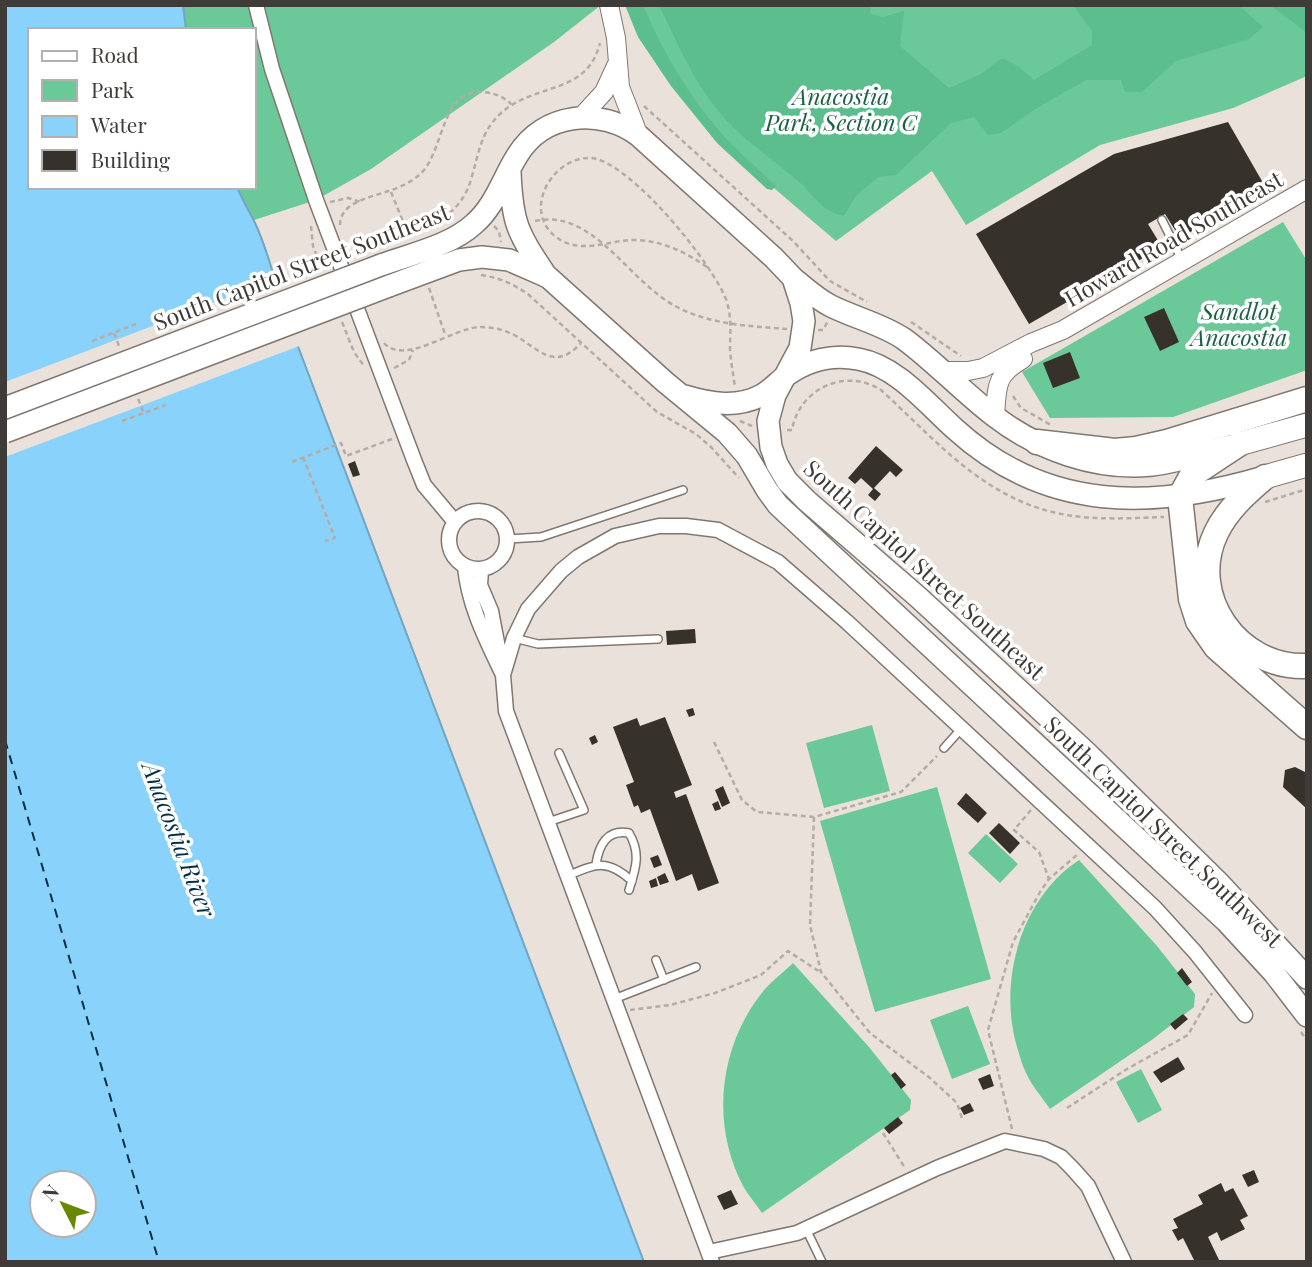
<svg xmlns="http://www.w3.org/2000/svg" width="1312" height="1267" font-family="'Playfair Display',serif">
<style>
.green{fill:#6bc898}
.forest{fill:#5dbe8d}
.water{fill:#89d2fc;stroke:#73a5c1;stroke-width:2;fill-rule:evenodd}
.pier{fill:#eae1da}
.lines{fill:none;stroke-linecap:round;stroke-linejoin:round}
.ferry{stroke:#022f44;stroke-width:2;stroke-dasharray:9 7;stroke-linecap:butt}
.building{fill:#37312b}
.service-casing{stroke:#7f7771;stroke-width:10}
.minor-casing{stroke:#7f7771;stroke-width:17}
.tertiary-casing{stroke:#7f7771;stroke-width:20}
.primary-casing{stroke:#7f7771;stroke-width:24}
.trunk-casing{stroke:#7f7771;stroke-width:25}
.motorway-casing{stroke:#7f7771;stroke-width:27}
.path{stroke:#b4aca7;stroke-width:2.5;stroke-dasharray:5 3.5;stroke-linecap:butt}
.service{stroke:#fff;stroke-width:7}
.minor{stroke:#fff;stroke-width:14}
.tertiary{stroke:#fff;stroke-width:18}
.primary{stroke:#fff;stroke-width:21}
.trunk{stroke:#fff;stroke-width:23}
.motorway{stroke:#fff;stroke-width:24}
.primary-bridge-casing{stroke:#7f7771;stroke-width:24;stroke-linecap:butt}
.primary-bridge{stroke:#fff;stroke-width:21}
.labels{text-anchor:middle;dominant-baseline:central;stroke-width:7;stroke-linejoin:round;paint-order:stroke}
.park-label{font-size:23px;font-style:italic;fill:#1c6343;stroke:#fff}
.street-label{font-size:23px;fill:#3f3b38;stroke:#fff}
.water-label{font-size:24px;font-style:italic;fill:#022f44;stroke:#fff}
</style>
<rect width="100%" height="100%" fill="#eae1da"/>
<path class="green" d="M183,5h418l-47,37 -183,127 -55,31 -62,20 -10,-13 -7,-20h17v-157h-68z
M635,5h672v71l-74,32 -133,37 -134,80 -34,-54 -96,70 -68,-58 -74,-76z
M1283,222l24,39v109l-134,47 -123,1 -28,-46z
M872,725l18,66 -66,17 -18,-65z
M937,787l54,192 -116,33 -55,-191z
M986,834l32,30 -18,19 -32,-30z
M1079,860l78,86 38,48 -1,13 -41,32 -103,70c-8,-12 -18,-23 -24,-36 -4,-8 -6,-17 -9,-26 -19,-65 3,-148 62,-187z
M793,963l76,84 42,53 -1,10 -148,103c-6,-9 -14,-18 -19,-27 -33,-63 -24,-142 22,-197 8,-9 19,-17 28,-26z
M968,1006l22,58 -38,15 -22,-59z
M1141,1069l21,41 -24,13 -22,-41z"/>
<path class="forest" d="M625,5h18c17,41 40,81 68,116 19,24 43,44 65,65l-4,4 -5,-1 -50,-46 -46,-57 -33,-49z
M659,5h211l1,9 12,3 21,-6 -4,35 49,42 32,-14 21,-16 16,8 16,14 58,-35v-14l-19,-26h165l25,22 -14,12 -73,22 -34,31h-17l-4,-12h-35l-49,28 -36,25 -13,2 -14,-18 -23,6 -55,52 -18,2 -22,19 -12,20c-24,-5 -29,-20 -46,-35 -22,-19 -46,-35 -67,-56 -33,-33 -52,-78 -72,-120z
M1270,5h37v28z"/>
<path class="water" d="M5,5h178l3,25h-156v157h207c5,13 12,23 18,36 12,25 19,54 27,81l362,958h-639zM42,1183h42v42h-42z"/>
<path class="pier" d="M279,278l23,67 -297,112v-75z"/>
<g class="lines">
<path class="ferry" d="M5,740l154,522"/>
</g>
<path class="building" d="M1228,122l38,66 -86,50 -15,-24 -17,10 14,23 -133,77 -53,-90 138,-80z
M1164,308l15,34 -19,9 -16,-34z
M1070,352l10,26 -27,10 -10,-25z
M876,446l27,24 -7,7 -6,-6 -16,17 7,6 -6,7 -7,-6 5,-6 -12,-11 -6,6 -7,-6z
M355,461l5,14 -7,2 -5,-13z
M695,629l1,14 -29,2 -1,-14z
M693,708l2,7 -6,2 -3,-7z
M665,717l27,68 -18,7 2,6 10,-4 33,89 -21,8 -6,-17 -16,7 -26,-72 -9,4 -3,-8 -4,2 -8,-22 8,-3 -21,-55 24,-9 3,8z
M595,735l3,7 -6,3 -3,-7z
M1295,767l12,6v36l-24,-22 2,-17z
M723,786l7,17 -8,4 -7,-17z
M966,793l21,20 -9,10 -21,-19z
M718,801l3,8 -6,2 -3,-7z
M999,823l21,20 -10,11 -21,-21z
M658,855l4,10 -8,3 -4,-10z
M665,873l4,9 -9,3 -3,-8z
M656,878l2,8 -7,2 -2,-7z
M1182,968l10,14 -5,4 -10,-13z
M1183,1014l5,5 -13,11 -5,-6z
M1178,1057l7,12 -24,14 -8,-11z
M895,1072l11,13 -5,4 -10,-14z
M990,1074l4,12 -11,4 -5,-11z
M970,1103l4,8 -10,4 -4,-7z
M898,1117l5,6 -14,11 -5,-6z
M1254,1170l5,12 -11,5 -6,-12z
M1221,1183l4,9 8,-4 15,28 -8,4 5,9 -24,12 -4,-9 -9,5 12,25h-25l-12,-24 -5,3 -6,-11 6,-2 -5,-9 30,-15 -5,-9z
M731,1190l7,14 -14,6 -7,-14z"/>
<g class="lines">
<defs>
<path id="service" d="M1162,220l20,40
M508,539l33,-2 142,-47
M514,638l24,6 120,-5
M944,748l18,-20
M548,822l36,-12 -25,-57
M596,864c3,-19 11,-35 33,-31 12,20 7,35 0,57
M567,876c29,-12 40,-18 65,5
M656,960l8,20
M614,999l82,-32
M806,1229l16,33"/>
<path id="minor" d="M256,5l16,64 44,131 98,260 10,25 31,37
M449 540a29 29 0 1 1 58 0a29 29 0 1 1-58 0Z
M465,567c4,40 21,72 38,108
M481,570l-1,15 11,26 8,42
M709,1252l88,-19 140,-65 68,-27 39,8 17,8 11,11 16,18 36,76
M712,1262l-206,-551 -3,-36 11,-37 14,-29 33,-38 17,-14 37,-21 44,-10h27l32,4 60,32 69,60 308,286 40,44 50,63"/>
<path id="tertiary" d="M609,5l7,33 4,49 19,49
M581,117l23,-25 12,-26
M943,371h25l15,-3 48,-25 32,-13 244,-141
M995,417c2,-31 0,-42 28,-58"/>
<path id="primary" d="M510,172c2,53 8,61 37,105
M381,265c30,-11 69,-19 93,-41 21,-18 29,-46 43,-68 26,-44 84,-49 122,-20l135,122 19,20 8,25 3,18 -4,27 -25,47 -7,26 3,26 6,17 10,17 20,20 111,96 169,156 131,129 89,96
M793,278c12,10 24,21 38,28 24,12 51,18 73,33 31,23 58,52 89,76 43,34 104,56 159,50 26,-3 53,-12 78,-19
M389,286l70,-26 23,-3 27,3 39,17 117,105 62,51 20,23 20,34 11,15 448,416 48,52 33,43
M685,396c26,8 53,12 77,-1 10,-6 17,-14 25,-20 21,-15 46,-21 71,-16 39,7 69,45 97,70 91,83 197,81 309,48"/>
<path id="trunk" d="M1239,444l68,-19
M1265,477l42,-12"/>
<path id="motorway" d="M1037,442l78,9 21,-2 31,-7 140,-43
M1239,444l-47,31 -12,22 11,102 7,22 18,26 91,80
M1265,477c-19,16 -38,33 -49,56 -30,63 22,136 91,133"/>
</defs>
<use href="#service" class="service-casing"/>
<use href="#minor" class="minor-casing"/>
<use href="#tertiary" class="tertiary-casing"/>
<use href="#primary" class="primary-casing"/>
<use href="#trunk" class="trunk-casing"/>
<use href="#motorway" class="motorway-casing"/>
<path class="path" d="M644,106l149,135 37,40 37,21
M391,192l18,44
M330,202l18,-4 13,4
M535,221c59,-13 93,61 142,86 35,18 72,19 110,22
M340,225c0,-7 3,-13 9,-18 19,-14 47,-13 69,-31 27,-21 21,-87 64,-84 12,1 21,4 29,12
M311,226l2,20 9,24
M494,226l5,5 2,11
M389,243c36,-13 73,-26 83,-67 7,-24 9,-44 28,-62 34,-32 87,-18 100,-71
M707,267c-22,-15 -42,-25 -69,-27 -28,-1 -57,16 -82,-3 -35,-27 -3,-81 35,-79 39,3 124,108 136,144 5,19 3,29 3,48 1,12 3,24 5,37
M481,275c19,3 33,9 48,20l128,117 39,22 15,13 28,31
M429,288l16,46
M342,322l12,30 10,14
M911,322l50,34
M818,330h5l5,-9
M114,333l5,13
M92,341l44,-17
M384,343c21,23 68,-15 96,-16 13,0 25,3 36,9 25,15 39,35 65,7
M394,368l15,-8 4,-10
M1013,396l8,12 30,17
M138,399l6,14
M122,421l44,-16
M740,421l12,5
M787,430h5c7,-41 53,-63 89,-40 59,54 108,115 193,126 29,4 60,2 90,1
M303,457l32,81 -10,3
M292,462l49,-19 5,13 46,-17
M1265,502l42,-13
M714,742l28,58 15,12 57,5 87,-25 36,-36
M1031,810l-17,20 25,22 10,27
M814,817l-4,108 11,47 49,61 60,45 27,25 5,15
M630,1010l40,-5 45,-12 46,-18 27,-24 32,21
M1301,1032l6,9
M1067,1108l60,-39 61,-34 24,-42
M1012,1129l-24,-99 25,-88 27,-50 9,-13 29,-25
M883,1133l22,35"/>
<use href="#service" class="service"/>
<use href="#minor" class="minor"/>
<use href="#tertiary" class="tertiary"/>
<use href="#primary" class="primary"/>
<use href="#trunk" class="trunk"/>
<use href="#motorway" class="motorway"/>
<defs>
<path id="primary-bridge" d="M5,408l376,-143
M5,432l384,-146"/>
</defs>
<use href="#primary-bridge" class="primary-bridge-casing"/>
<use href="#primary-bridge" class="primary-bridge"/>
</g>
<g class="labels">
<g class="park-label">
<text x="841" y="95">Anacostia<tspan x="841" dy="26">Park, Section C</tspan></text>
<text x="1239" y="310">Sandlot<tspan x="1239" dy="26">Anacostia</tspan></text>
</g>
<g class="street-label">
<text transform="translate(1173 238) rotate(-30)">Howard Road Southeast</text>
<text transform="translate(301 266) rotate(-21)">South Capitol Street Southeast</text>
<text transform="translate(925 569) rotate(42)">South Capitol Street Southeast</text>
<text transform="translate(1164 831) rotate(44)">South Capitol Street Southwest</text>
</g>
<g class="water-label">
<text transform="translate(180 839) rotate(69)">Anacostia River</text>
</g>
</g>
<rect width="1312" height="1267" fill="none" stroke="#3f3b38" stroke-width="14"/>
<rect x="28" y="28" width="228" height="161" fill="#ffffff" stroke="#b2b1af" stroke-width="2"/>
<rect x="42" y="51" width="35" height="10" fill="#ffffff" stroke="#b2b1af" stroke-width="2"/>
<text x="91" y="63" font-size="21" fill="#3f3b38">Road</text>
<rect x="42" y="80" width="35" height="21" fill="#6bc898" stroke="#b2b1af" stroke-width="2"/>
<text x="91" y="98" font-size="21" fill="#3f3b38">Park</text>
<rect x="42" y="116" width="35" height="21" fill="#89d2fc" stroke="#b2b1af" stroke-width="2"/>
<text x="91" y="133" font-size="21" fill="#3f3b38">Water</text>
<rect x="42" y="150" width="35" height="21" fill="#37312b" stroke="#b2b1af" stroke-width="2"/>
<text x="91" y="168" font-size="21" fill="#3f3b38">Building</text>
<g transform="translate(63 1204) rotate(312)"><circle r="33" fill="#ffffff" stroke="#b2b1af" stroke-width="2"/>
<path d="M0-5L12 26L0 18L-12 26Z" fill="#688801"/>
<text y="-10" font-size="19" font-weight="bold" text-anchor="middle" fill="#3f3b38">N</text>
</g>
</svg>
